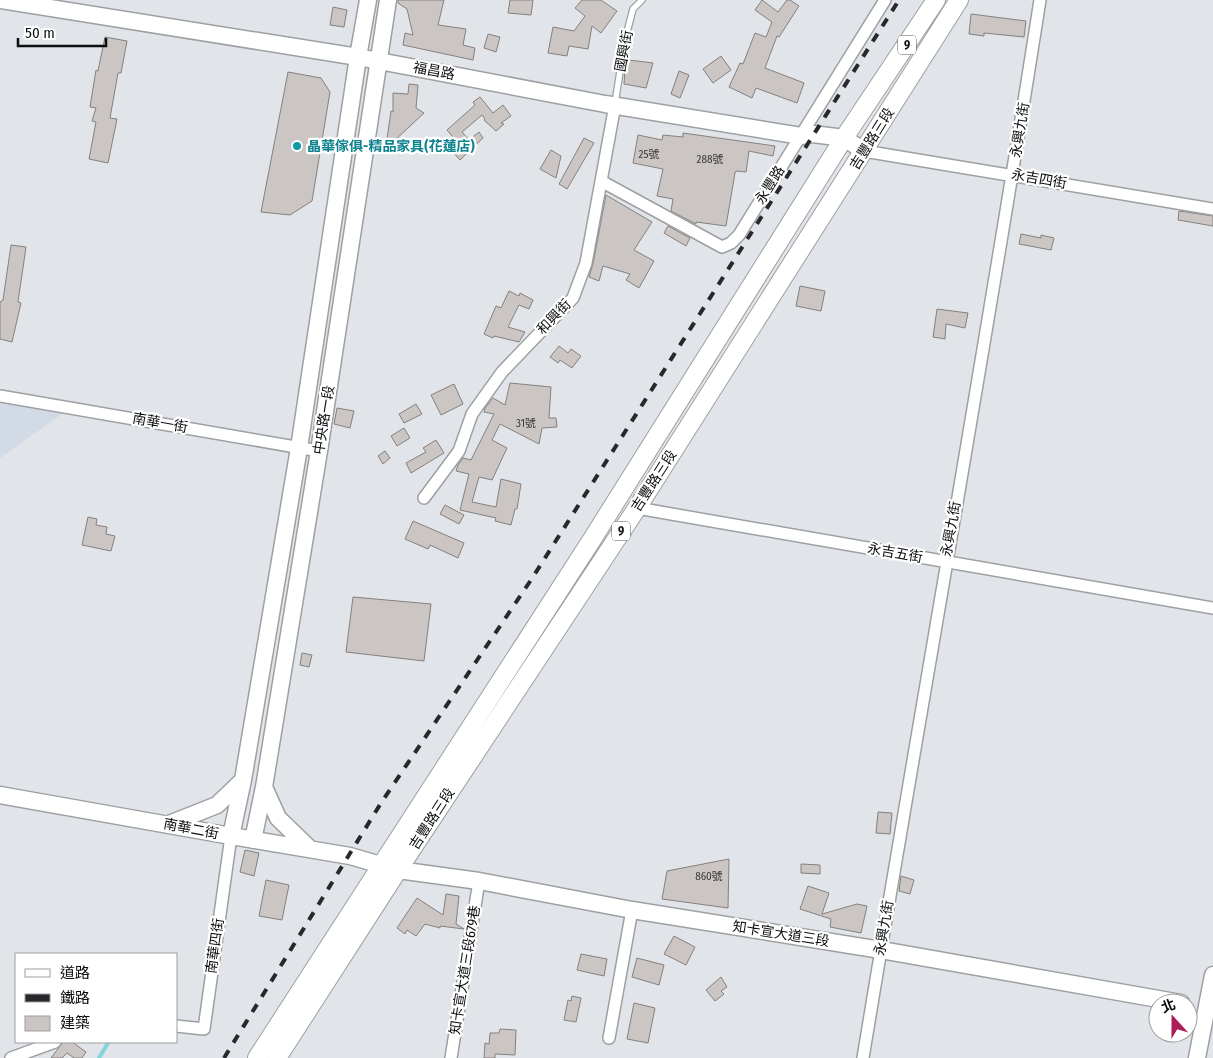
<svg xmlns="http://www.w3.org/2000/svg" width="1213" height="1058" font-family="'Fira Sans Condensed','Noto Sans TC',sans-serif">
<style>
.built{fill:#d2dbe5}
.lines{fill:none;stroke-linecap:round;stroke-linejoin:round}
.stream{stroke:#82d5d8;stroke-width:4}
.building{fill:#cbc5c4;stroke:#85807f}
.lane-casing{stroke:#9ca0a3;stroke-width:8}
.street-casing{stroke:#9ca0a3;stroke-width:14}
.secondary-casing{stroke:#9ca0a3;stroke-width:19}
.primary-casing{stroke:#9ca0a3;stroke-width:20}
.lane{stroke:#fff;stroke-width:5.5}
.street{stroke:#fff;stroke-width:11}
.secondary{stroke:#fff;stroke-width:16}
.primary{stroke:#fff;stroke-width:18}
.rail{stroke:#27282b;stroke-width:4;stroke-dasharray:9 9;stroke-linecap:butt}
.culture-dot{fill:#0f9aa8;stroke:#fff;stroke-width:2}
.labels{text-anchor:middle;dominant-baseline:central;stroke-width:4.5;stroke-linejoin:round;paint-order:stroke}
.number-label{font-size:11px;fill:#3c3b3c}
.shield{fill:#fff;stroke:#555657;stroke-width:1}
.shield-label{font-size:12px;font-weight:bold;fill:#0c0d0f}
.street-label{font-size:14px;fill:#0c0d0f;stroke:#fff}
.culture-label{font-size:14px;font-weight:bold;fill:#0d838f;stroke:#fff;text-anchor:start}
</style>
<rect width="100%" height="100%" fill="#e1e5e9"/>
<path class="built" d="M0,400l66,11 -66,47z"/>
<g class="lines">
<path class="stream" d="M99,1058l9,-15"/>
</g>
<path class="building" d="M398,0h46l-6,25 28,4 -3,16 12,3 -2,12 -70,-15 2,-12 8,2 -6,-26 -9,-6z
M510,0h23l-2,15 -23,-2z
M582,0h19l16,11 -16,22 -9,-7 -4,23 -19,-3 -2,10 -19,-3 5,-26 21,4 11,-15 -10,-8z
M762,0l16,12 9,-12h3l9,6 -20,31 -2,-1 -12,32 39,15 -7,20 -41,-15 -4,10 -23,-11 11,-24 3,1 12,-31 11,4 6,-15 -17,-12z
M333,7l14,3 -3,17 -14,-2z
M971,14l55,7 -2,16 -40,-4v3l-15,-2z
M488,34l12,3 -4,15 -12,-4z
M105,37l22,4 -6,32h-3l-8,45 7,1 -9,44 -19,-4 7,-37 -4,-1 4,-13 -6,-1 6,-37 2,1z
M721,56l10,14 -18,13 -10,-14z
M629,60l24,3 -7,25 -22,-4 1,-16z
M679,71l10,4 -9,23 -9,-4z
M288,72l33,6 9,14 -18,109 -22,14 -29,-3z
M409,84l9,1 -2,23 8,5 -31,29 -6,-3 4,-28 2,1v-19l15,1z
M480,97l13,16 10,-8 8,11 -10,7 3,1 -8,7 -12,-11 1,-1 -3,-4 -20,17 7,8 10,-8 4,6 -23,22 -7,-8 8,-5 -14,-17 28,-25 -2,-3z
M683,133l92,13 -2,10 -24,-5 -3,21 -10,-1 -1,2 -9,53 -30,-4v2l-25,-13 2,-12 -16,-3 6,-27 -30,-6 5,-28 24,5 1,-5 20,2z
M584,138l10,5 -27,46 -8,-5z
M551,150l10,6 -5,22 -16,-9z
M606,195l46,27 -18,28 20,11 -15,27 -13,-8 4,-6 -27,-8 -4,15 -10,-4 4,-13z
M1179,211l34,5v10l-35,-6z
M668,226l22,12 -4,8 -22,-13z
M1021,234l20,4v-3l13,3 -3,12 -32,-6z
M11,245l15,2 -8,55 3,1 -9,39 -12,-3v-37l3,-2z
M800,286l25,5 -4,20 -25,-5z
M509,291l10,5 1,-3 13,7 -4,9 -10,-4 -11,22 17,5 -6,10 -25,-6 -1,2 -9,-4 12,-28 5,2z
M937,309l31,4 -3,15 -19,-4 -1,15 -12,-2z
M559,346l9,7 3,-4 10,7 -9,12 -12,-8 -2,3 -8,-6z
M510,383l41,4 -2,31h7l1,9 -15,1 -3,16 -39,-20 -8,16 15,8 -15,32 -13,-3 -7,25 24,5 5,-28 20,5 -4,25h-2l-4,16 -16,-4 1,-3 -36,-8 9,-36 -13,-3 2,-6 5,-7 8,2 23,-46 -10,-2 1,-4 8,-10 12,7z
M454,384l9,20 -22,11 -10,-20z
M416,404l6,10 -18,9 -5,-9z
M337,408l17,3 -4,17 -16,-4z
M404,428l6,10 -13,8 -6,-10z
M436,440l8,13 -33,20 -5,-10 20,-11 -3,-4z
M385,451l5,7 -7,6 -5,-8z
M445,505l19,10 -5,9 -19,-10z
M88,517l9,2 -1,6 11,2 -1,7 9,2 -4,15 -29,-6z
M413,521l51,22 -6,15 -28,-13 -2,4 -23,-10z
M353,597l78,7 -7,57 -78,-9z
M302,653l10,2 -3,12 -9,-2z
M878,812l14,1 -2,21 -14,-1z
M245,850l14,3 -5,23 -14,-4z
M729,859l-1,49 -66,-9 5,-28z
M801,864l19,1v9l-19,-1z
M901,876l13,4 -4,14 -11,-3z
M266,880l23,5 -7,35 -23,-4z
M808,886l21,7 -7,21 35,-10 10,2 -6,27 -31,-6 1,-8 -31,-10z
M446,894l13,2 -3,28 8,5 -24,-3v2l-15,-4 -9,12 -9,-6 -2,4 -8,-6 20,-30 26,17z
M674,936l21,11 -9,18 -22,-11z
M581,954l26,5 -3,17 -27,-6z
M637,958l27,7 -5,20 -27,-8z
M721,977l6,10 -6,4 3,3 -9,7 -9,-11z
M572,996l9,2 -5,24 -12,-2 4,-20 3,1z
M634,1003l21,5 -7,35 -21,-4z
M500,1029l16,1 -1,25 -20,-1v4h-11l1,-15 4,1 1,-11h9z
M63,1042h9l14,10 -4,6h-8l-7,-5 -5,5h-11z"/>
<g class="lines">
<defs>
<path id="lane" d="M615,103l10,-63 8,-31 9,-9"/>
<path id="street" d="M864,151l349,58
M601,181l121,66 9,-4 8,-8 146,-235
M0,396l319,55
M424,498l35,-47 13,-37 30,-42 71,-74 13,-35 29,-158
M637,508l576,100
M176,1026l28,3 27,-193
M609,1038l23,-128
M11,1058l44,-16
M451,1058l28,-177
M863,1058c58,-353 122,-705 177,-1058"/>
<path id="secondary" d="M0,0l358,57 247,47 196,32 12,-2 31,4 20,13
M264,787l14,31 32,31
M0,795l231,41 119,20 48,14 81,11 153,29 249,40 300,53
M169,824l48,-19 26,-25
M231,836l12,-56 56,-332 59,-391 10,-57
M253,840l11,-53 55,-336 69,-451
M1197,1058l16,-83"/>
<path id="primary" d="M257,1058l334,-517 253,-403 92,-138
M277,1058l121,-188 239,-362 322,-508"/>
</defs>
<use href="#lane" class="lane-casing"/>
<use href="#street" class="street-casing"/>
<use href="#secondary" class="secondary-casing"/>
<use href="#primary" class="primary-casing"/>
<use href="#lane" class="lane"/>
<use href="#street" class="street"/>
<use href="#secondary" class="secondary"/>
<use href="#primary" class="primary"/>
<path class="rail" d="M224,1058l157,-255 150,-223 368,-580"/>
</g>
<circle class="culture-dot" cx="297" cy="146" r="5"/>
<g class="labels">
<g class="number-label">
<text x="649" y="154">25號</text>
<text x="710" y="159">288號</text>
<text x="526" y="423">31號</text>
<text x="709" y="876">860號</text>
</g>
<g class="shield">
<rect x="898" y="35.5" width="18" height="19" rx="4"/>
<rect x="612" y="521.5" width="18" height="19" rx="4"/>
</g>
<g class="shield-label">
<text x="907" y="45">9</text>
<text x="621" y="531">9</text>
</g>
<g class="street-label">
<text transform="translate(624 51) rotate(-79)">國興街</text>
<text transform="translate(434 71) rotate(11)">福昌路</text>
<text transform="translate(1020 130) rotate(-81)">永興九街</text>
<text transform="translate(872 139) rotate(-58)">吉豐路三段</text>
<text transform="translate(1039 179) rotate(10)">永吉四街</text>
<text transform="translate(770 185) rotate(-58)">永豐路</text>
<text transform="translate(554 317) rotate(-46)">和興街</text>
<text transform="translate(324 420) rotate(-81)">中央路一段</text>
<text transform="translate(160 423) rotate(10)">南華一街</text>
<text transform="translate(654 481) rotate(-57)">吉豐路三段</text>
<text transform="translate(951 529) rotate(-80)">永興九街</text>
<text transform="translate(895 553) rotate(10)">永吉五街</text>
<text transform="translate(432 819) rotate(-57)">吉豐路三段</text>
<text transform="translate(191 829) rotate(11)">南華二街</text>
<text transform="translate(884 928) rotate(-81)">永興九街</text>
<text transform="translate(781 934) rotate(9)">知卡宣大道三段</text>
<text transform="translate(215 946) rotate(-82)">南華四街</text>
<text transform="translate(465 970) rotate(-81)">知卡宣大道三段679巷</text>
</g>
<g class="culture-label">
<text x="307" y="146">晶華傢俱-精品家具(花蓮店)</text>
</g>
</g>
<rect x="15" y="953" width="162" height="90" fill="#ffffff" stroke="#9e9e9f"/>
<rect x="25" y="969" width="25" height="8" fill="#ffffff" stroke="#9e9e9f"/>
<text x="60" y="978" font-size="15" fill="#0c0d0f">道路</text>
<rect x="25" y="994" width="25" height="8" fill="#27282b" stroke="#9e9e9f"/>
<text x="60" y="1003" font-size="15" fill="#0c0d0f">鐵路</text>
<rect x="25" y="1016" width="25" height="15" fill="#cbc5c4" stroke="#9e9e9f"/>
<text x="60" y="1028" font-size="15" fill="#0c0d0f">建築</text>
<g transform="translate(1173 1018) rotate(339)"><circle r="24" fill="#ffffff" stroke="#9e9e9f"/>
<path d="M0-4L9 19L0 12L-9 19Z" fill="#ac1d57"/>
<text y="-8" font-size="14" font-weight="bold" text-anchor="middle" fill="#0c0d0f">北</text>
</g>
<path d="M18 38v8h88v-8" fill="none" stroke="#0c0d0f" stroke-width="2.5"/>
<text x="25" y="38" font-size="15" fill="#0c0d0f" stroke="#ffffff" stroke-width="4" paint-order="stroke">50 m</text>
</svg>
